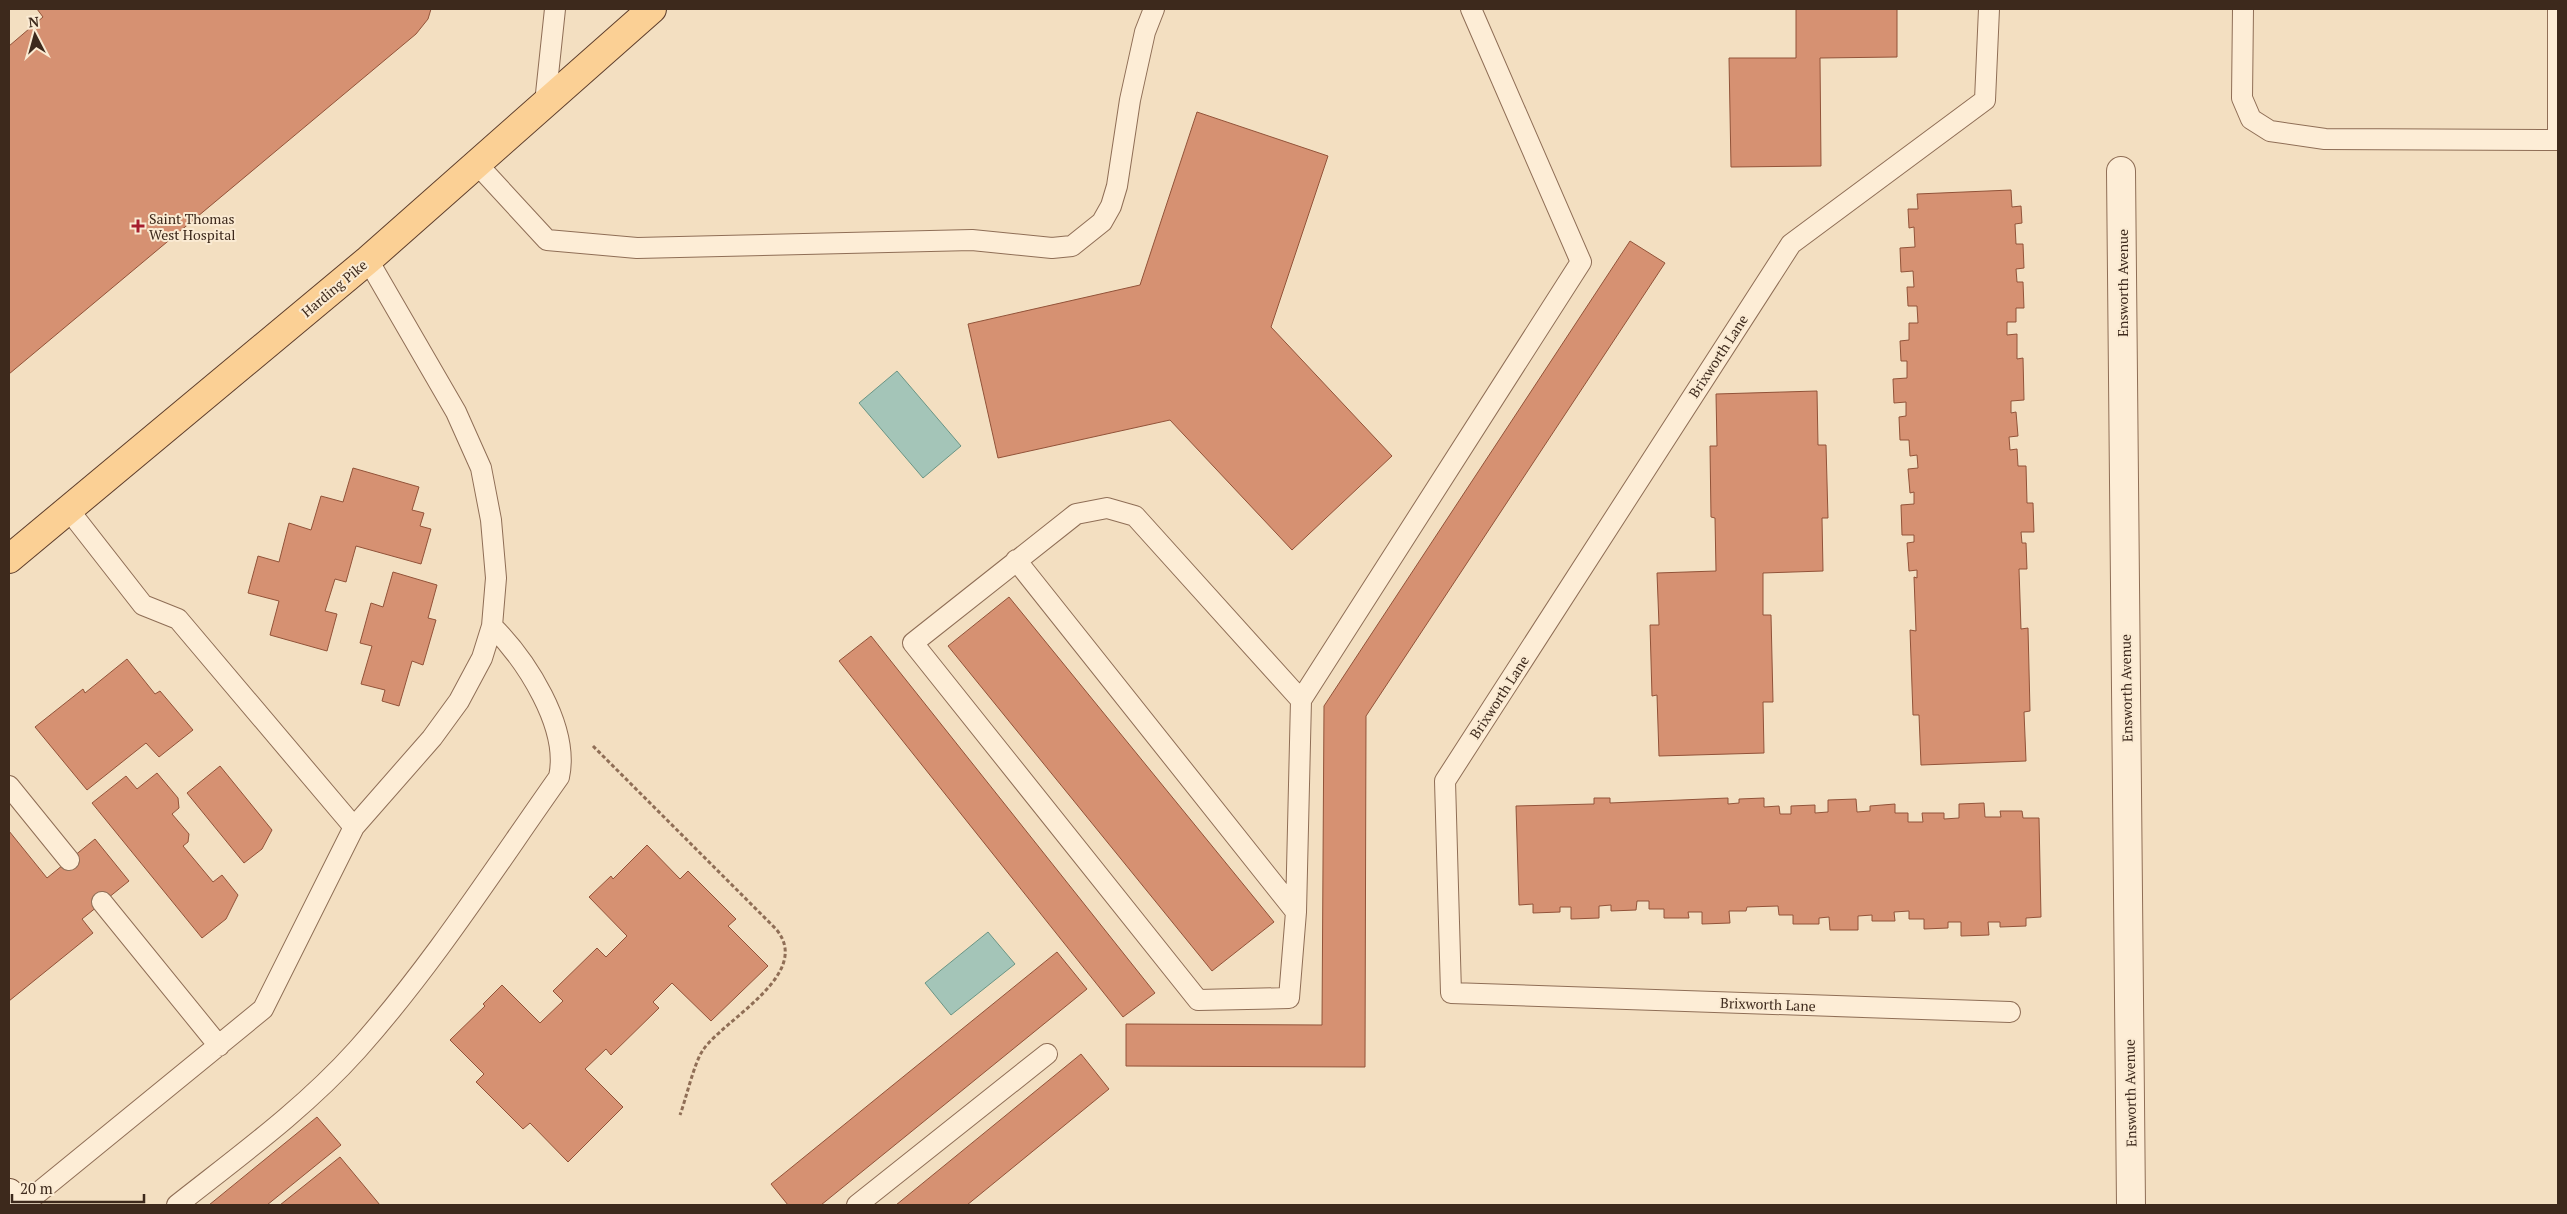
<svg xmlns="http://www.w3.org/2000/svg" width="2567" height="1214" font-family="'PT Serif',serif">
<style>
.water{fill:#a4c5b8;stroke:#6a9585}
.building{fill:#d69172;stroke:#925339}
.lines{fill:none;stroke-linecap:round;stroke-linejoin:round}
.service-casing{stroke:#8f6e56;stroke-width:22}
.minor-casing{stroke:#8f6e56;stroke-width:30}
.secondary-casing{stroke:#714f39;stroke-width:30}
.primary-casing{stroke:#5d3d2b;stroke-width:30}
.path{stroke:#8f6e56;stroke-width:3;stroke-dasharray:4 2.5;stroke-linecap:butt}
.service{stroke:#fdedd6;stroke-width:20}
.minor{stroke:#fdedd6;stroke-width:28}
.secondary{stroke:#fdedd6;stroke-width:28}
.primary{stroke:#fbd095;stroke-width:28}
.poi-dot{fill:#a61e2e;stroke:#faead2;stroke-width:2}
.labels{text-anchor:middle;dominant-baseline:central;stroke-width:4;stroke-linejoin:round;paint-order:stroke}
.poi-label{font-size:14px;fill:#3d291c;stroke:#faead2;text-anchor:start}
.street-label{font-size:14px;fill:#3d291c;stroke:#faead2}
</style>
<rect width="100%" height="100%" fill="#f3dfc1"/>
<path class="water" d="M897,371l64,75 -38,32 -64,-75z
M988,932l27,32 -64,51 -26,-32z"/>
<path class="building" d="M37,9h394l-3,10 -12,15 -407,340v-328l34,-29z
M1796,9h101v48l-77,1 1,108 -90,1 -2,-109h67z
M1197,112l131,44 -57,171 121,129 -100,94 -122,-130 -172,38 -30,-134 172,-39z
M2011,190l1,17 9,-1 1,17 -7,1 1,20h7l1,24 -8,1 1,13h6l1,26h-8v14h-9v13l10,-1v25l6,-1 1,42 -13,1v12l5,-1 2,24 -9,1 1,13 7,-1 1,17h8l1,37h6l1,29h-13l1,11h4l1,26h-8l2,60 7,-1 2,83 -6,1 2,49 -105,4 -2,-50h-6l-3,-85 6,1 -2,-54 3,1v-8l-8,1 -2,-28 7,-1v-7h-12l-1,-30 13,-1v-12l-4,1 -2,-24 10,-1 -1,-13 -7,1 -1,-16h-9l-1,-23 7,-1v-14l-12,1 -1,-24 14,-1v-17h-6l-1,-20 9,-1v-17h9l-1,-17h-9l-1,-19h7l-1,-16 -12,1 -1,-24 15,-1 -1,-20 -5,1 -1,-19h10l-1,-15z
M1630,241l35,22 -299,453 -1,351 -239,-1v-42l196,1 2,-319z
M1817,391l1,54h8l2,73h-6l1,53 -60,2v42h8l2,87h-10l1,51 -105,3 -2,-61 -5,1 -2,-71h9l-2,-52 59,-2 -1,-53 -4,-1 -1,-71h7l-1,-52z
M353,468l66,19 -7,23 12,3 -4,13 11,3 -10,35 -65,-18 -10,36 -11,-3 -10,32 12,3 -10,37 -57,-16 9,-34 -31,-8 10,-37 21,6 10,-39 22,7 10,-34 22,6z
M393,572l44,13 -9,33 8,2 -13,45 -11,-4 -13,45 -17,-5 3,-11 -24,-6 11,-38 -12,-3 11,-40 12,4z
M1009,597l265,325 -62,49 -264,-325z
M871,636l284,357 -32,24 -284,-356z
M127,659l28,35 5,-3 33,39 -34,27 -13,-14 -59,47 -52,-63 48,-38 2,4z
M220,766l52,64 -10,19 -18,14 -57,-70z
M157,773l21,25 1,10 -7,6 17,20 -1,8 -5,4 30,36 9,-7 16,20 -12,24 -24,19 -110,-135 34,-27 11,13z
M1594,798h16v5l118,-5v6l11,-1v-4l25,-1v9l15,-1 1,8h11v-8l24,-1v8l13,-1v-12l28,-1 1,13 13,-1v-5l25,-2v9h13v9h15l-1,-9h22v6l15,-1v-14l25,-1 1,14h16l-1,-6h22l1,7h16l2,99 -15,1v8l-26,1v-5h-12l1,13 -28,1v-14h-13v6l-24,1v-10h-15v-8l-15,1 1,9h-23v-6l-14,1v14h-28l-1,-13 -10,1v6h-26v-9h-14l-1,-9 -31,1 -1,4h-17l1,12 -28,1v-12h-14l1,6h-25v-9h-15v-8h-12l-1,9 -25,1v-6l-12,1v12l-28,1v-12h-11v5l-27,1v-9l-14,1 -3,-99 78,-2z
M9,831l38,47 48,-39 34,42 -47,38 11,14 -84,68z
M647,845l33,34 8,-8 48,48 -8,7 40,40 -57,55 -39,-38 -19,19 6,6 -48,47 -5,-6 -21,20 38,38 -55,55 -38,-39 -7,6 -47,-47 8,-8 -34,-34 35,-34 -2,-2 19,-19 38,38 23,-22 -10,-10 44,-43 9,9 21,-21 -38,-39 22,-21 2,3z
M1057,952l30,37 -266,216h-33l-17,-21z
M1081,1054l28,35 -142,116h-71z
M317,1117l24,28 -74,60h-58z
M340,1157l40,48h-100z"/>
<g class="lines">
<defs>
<path id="service" d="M1989,9l-4,91 -194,144 -346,537 6,212 559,19
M2243,9l-1,89 9,21 19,12 55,8 233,1
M2558,9v131
M545,103l10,-94
M477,164l70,76 90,8 335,-8 80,8 20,-2 30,-24 9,-16 6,-20 13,-86 15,-68 9,-23
M68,509l75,96 35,14 176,208
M1016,560l280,352
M1301,700l-166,-184 -28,-8 -31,6 -163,129 285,357 91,-2 7,-86 5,-212 280,-438 -110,-253
M9,786l60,74
M102,902l117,144
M23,1205l240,-196 91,-182 78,-89 27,-37 23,-43 10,-32 4,-48 -5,-58 -10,-52 -25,-56 -88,-152
M177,1205c62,-49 127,-96 180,-155 75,-84 137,-181 202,-273 11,-50 -33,-117 -67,-151
M857,1205l190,-151"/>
<path id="minor" d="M2121,171l10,1034"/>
<path id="secondary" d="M9,1193l10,12"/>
<path id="primary" d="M9,559l359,-299 284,-251"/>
</defs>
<use href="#service" class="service-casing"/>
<use href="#minor" class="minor-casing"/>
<use href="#secondary" class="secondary-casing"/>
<use href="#primary" class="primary-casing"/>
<path class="path" d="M593,746l183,183c38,45 -52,90 -73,121 -9,13 -17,49 -23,65"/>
<use href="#service" class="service"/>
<use href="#minor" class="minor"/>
<use href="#secondary" class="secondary"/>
<use href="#primary" class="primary"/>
</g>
<path class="poi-dot" d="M135.5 218.5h5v5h5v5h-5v5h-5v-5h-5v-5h5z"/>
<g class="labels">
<g class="poi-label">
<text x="149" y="218">Saint Thomas<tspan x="149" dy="16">West Hospital</tspan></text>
</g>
<g class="street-label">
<text transform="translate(2122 283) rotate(-90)">Ensworth Avenue</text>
<text transform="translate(334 288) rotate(-40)">Harding Pike</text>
<text transform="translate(1718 356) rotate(-57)">Brixworth Lane</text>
<text transform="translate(2126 688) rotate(-91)">Ensworth Avenue</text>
<text transform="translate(1499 697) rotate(-57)">Brixworth Lane</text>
<text transform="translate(1768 1004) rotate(2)">Brixworth Lane</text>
<text transform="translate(2130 1093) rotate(-91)">Ensworth Avenue</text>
</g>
</g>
<rect width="2567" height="1214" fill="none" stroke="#3d291c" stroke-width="20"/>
<g transform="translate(35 35) rotate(354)" stroke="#faead2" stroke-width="4" paint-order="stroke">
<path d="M0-4L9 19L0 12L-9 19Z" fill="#3d291c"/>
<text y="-8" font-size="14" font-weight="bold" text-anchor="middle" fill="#3d291c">N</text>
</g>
<path d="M12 1194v8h132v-8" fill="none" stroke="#3d291c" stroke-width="2.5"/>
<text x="20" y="1194" font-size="15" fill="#3d291c" stroke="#faead2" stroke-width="4" paint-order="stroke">20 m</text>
</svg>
